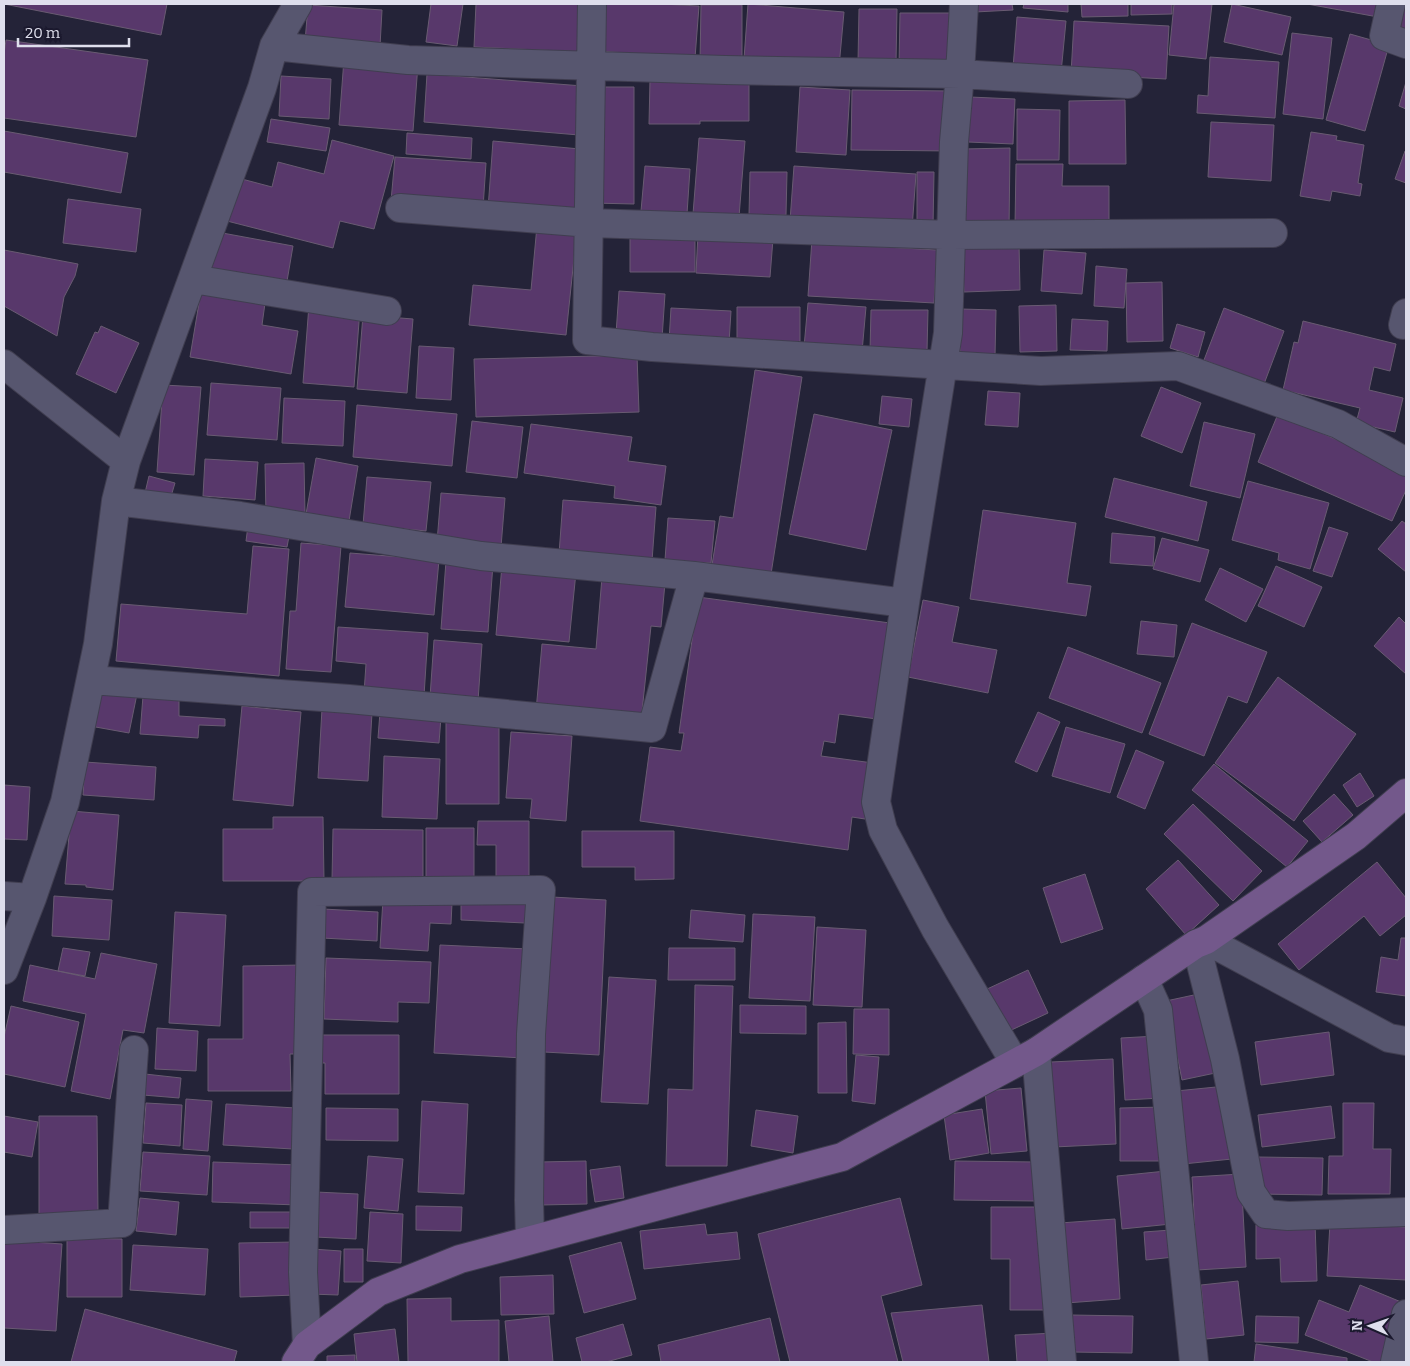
<svg xmlns="http://www.w3.org/2000/svg" width="1410" height="1366" font-family="Bitter,serif">
<style>
.building{fill:#58386b;stroke:#695b72}
.lines{fill:none;stroke-linecap:round;stroke-linejoin:round}
.street-casing{stroke:#403e50;stroke-width:30}
.secondary-casing{stroke:#403e50;stroke-width:30}
.street{stroke:#57566f;stroke-width:28}
.secondary{stroke:#73588b;stroke-width:28}
</style>
<rect width="100%" height="100%" fill="#242338"/>
<path class="building" d="M4,4h163l-6,31z
M431,4h32l-6,42 -31,-4z
M476,4h107l-2,48 -107,-5z
M603,4h58l38,2 -4,52 -96,-7z
M748,4l96,8 -5,55 -95,-8z
M975,4h37l1,6 -38,2z
M1024,4h44v8l-45,-4z
M1081,4h47v12l-46,1z
M1131,4h41v10l-41,1z
M1174,4h38l-6,55 -37,-4z
M1232,4l59,13 -9,38 -58,-13z
M1307,4h74l-3,13z
M1403,4h3v27l-8,-2z
M308,5l74,5 -2,36 -75,-4z
M701,5h41v57h-42z
M859,9h38l-1,54 -38,-1z
M900,13h58v54h-59z
M1017,17l49,4 -5,52 -48,-5z
M1074,21l95,5 -3,53 -95,-5z
M1292,33l40,5 -9,81 -40,-5z
M1350,34l39,11 -24,86 -39,-11z
M6,40l142,20 -12,77 -132,-19v-64z
M1210,57l69,5 -4,56 -78,-5 1,-18 10,1z
M344,59l74,5 -5,67 -74,-6z
M427,74l156,12 -4,49 -155,-13z
M281,76l50,3 -2,40 -50,-3z
M650,80l99,1v40h-49v3h-51z
M1406,82v27l-7,-3z
M593,87h41v117l-42,-1z
M800,87l50,3 -4,65 -50,-3z
M852,90l100,1v60l-101,-1z
M970,97l45,2 -2,45 -45,-2z
M1125,100l1,64h-57v-63z
M1017,109l43,1 -1,50h-42z
M271,119l59,9 -4,23 -59,-9z
M1211,122l63,3 -3,56 -63,-4z
M4,131l124,22 -7,40 -117,-21z
M1311,132l26,4 -1,4 28,5 -6,38 4,1 -2,12 -28,-5 -2,10 -30,-5z
M407,133l65,5 -1,21 -65,-5z
M699,138l46,3 -6,76 -46,-3z
M332,140l62,16 -20,73 -34,-8 -7,27 -106,-27 11,-43 34,9 6,-25 46,12z
M493,141l87,8 -5,67 -87,-7z
M1010,148l-1,82h-46v-81z
M1405,151l1,1v31l-11,-4z
M395,157l91,6 -3,45 -92,-7z
M1016,164h47l-1,22h47v41l-94,-1z
M645,166l45,3 -3,45 -46,-3z
M794,166l122,8 -4,55 -122,-8z
M750,172h37l-1,43h-37z
M917,172h17l-1,55 -16,1z
M68,199l73,10 -5,43 -73,-9z
M537,226l40,4 -11,105 -97,-10 4,-40 58,5z
M217,232l76,14 -7,41 -77,-15z
M630,233h65v39h-65z
M698,234l75,5 -3,38 -74,-4z
M812,239l56,7 69,4 -3,53 -126,-7z
M1019,244l1,46 -56,2 -2,-47z
M4,250l74,14 -3,12 -11,21 -7,39 -53,-30z
M1044,250l42,3 -4,41 -41,-3z
M1096,266l31,3 -3,39 -30,-2z
M1162,282l1,59 -36,1 -1,-59z
M202,285l64,11 -4,29 36,6 -7,43 -101,-17z
M619,291l46,3 -3,45 -46,-5z
M808,303l58,4 -4,45 -58,-5z
M309,305l51,4 -6,78 -51,-4z
M1056,305l1,46 -37,1 -1,-46z
M737,307h63v37h-63z
M671,308l60,3 -2,32 -60,-2z
M1224,308l60,23 -20,53 -60,-24z
M961,309l35,1 -1,46 -35,-1z
M871,310h57l-1,41h-57z
M363,315l50,4 -6,74 -50,-4z
M1072,319l36,2 -1,30 -37,-1z
M1303,321l93,23 -6,27 -16,-4 -5,23 34,8 -8,34 -39,-9 4,-15 -77,-18 11,-48 4,1z
M1177,324l28,8 -7,25 -28,-9z
M101,326l38,17 -23,50 -40,-19 19,-42 3,1z
M419,346l35,2 -3,52 -35,-2z
M637,355l2,57 -163,5 -2,-58z
M755,370l47,7 -31,197 -59,-9 8,-49 13,2z
M211,383l70,5 -4,52 -70,-5z
M163,385l38,2 -7,88 -37,-3z
M1161,387l40,16 -19,50 -41,-17z
M988,391l32,2 -2,34 -33,-2z
M882,396l30,3 -3,28 -30,-3z
M284,398l61,3 -2,45 -61,-3z
M357,405l100,9 -5,52 -99,-9z
M814,414l78,16 -26,120 -77,-16z
M1278,414l128,56v20l-14,31 -134,-59z
M472,421l51,6 -6,51 -51,-6z
M1204,422l51,12 -15,64 -50,-12z
M531,424l101,13 -4,24 38,5 -5,39 -47,-7 1,-12 -91,-13z
M316,458l42,8 -9,55 -43,-7z
M205,459l53,3 -3,38 -52,-4z
M304,463l1,51 -39,1 -1,-51z
M149,476l26,7 -6,20 -25,-6z
M367,477l64,5 -5,49 -63,-6z
M1114,478l93,24 -9,39 -93,-24z
M1248,481l81,22 -19,66 -32,-9 1,-7 -47,-13z
M441,493l64,5 -4,49 -64,-5z
M563,500l93,7 -4,54 -93,-7z
M983,510l93,13 -9,60 24,3 -5,30 -116,-17z
M668,518l47,3 -4,42 -46,-3z
M1402,521l4,3v48l-28,-23z
M248,526l42,5 -3,16 -41,-6z
M1329,527l19,6 -16,44 -19,-6z
M1112,533l43,4 -2,29 -43,-3z
M1162,538l47,12 -9,32 -47,-13z
M301,543l40,3 -10,126 -45,-3 4,-58h6z
M253,546l36,3 -10,127 -163,-15 5,-57 126,10z
M350,553l89,7 -5,55 -89,-8z
M446,561l47,3 -5,68 -47,-3z
M502,565l74,7 -7,70 -73,-7z
M1276,566l46,21 -18,40 -46,-21z
M1220,568l43,21 -17,33 -41,-22z
M602,577l63,6 -4,44 -10,-1 -10,95 -105,-10 6,-67 54,5z
M698,597l192,26 -13,96 -38,-5 -4,29 -11,-2 -3,15 52,7 -8,56 -13,-2 -4,33 -208,-29 10,-74 31,4 3,-18h-5z
M923,600l36,7 -7,35 45,8 -9,43 -80,-16z
M1399,617l7,7v50l-32,-28z
M1141,621l36,4 -3,32 -37,-3z
M1192,623l75,29 -20,51 -19,-7 -24,60 -55,-22z
M338,627l90,6 -4,63 -60,-3 2,-29 -30,-3z
M434,640l48,4 -4,57 -48,-4z
M1068,647l93,36 -19,50 -93,-35z
M1278,677l78,57 -62,87 -79,-58z
M98,687l39,7 -8,39 -39,-7z
M143,696l36,2v18l46,3v7l-26,-1 -1,13 -58,-4z
M242,706l59,6 -8,94 -60,-6z
M322,709l50,4 -4,68 -50,-3z
M380,712l61,5 -2,26 -61,-5z
M1038,712l22,10 -23,50 -22,-10z
M446,720h53v84h-53z
M1066,727l59,17 -15,49 -58,-17z
M511,732l61,4 -6,85 -36,-3 2,-19 -26,-1z
M1136,750l28,12 -19,47 -28,-12z
M384,756l56,3 -3,60 -55,-2z
M85,762l71,5 -2,33 -71,-5z
M1214,764l94,77 -21,26 -95,-77z
M1360,773l14,23 -17,11 -14,-22z
M4,785l26,2 -3,53 -23,-1z
M1334,794l19,21 -31,27 -19,-21z
M1193,804l69,67 -29,30 -69,-67z
M71,811l48,4 -6,75 -27,-3v-2l-21,-1z
M273,817h50l1,64h-101v-52h50z
M478,821h51v61h-33v-37h-19z
M426,828h48v54h-48z
M333,829l90,1v50h-91z
M582,831h92v48l-39,1v-13h-53z
M1178,860l41,45 -33,30 -40,-46z
M1377,862l29,36v17l-26,21 -16,-20 -65,54 -21,-26z
M1085,874l18,55 -42,14 -18,-55z
M54,896l58,4 -3,40 -57,-4z
M552,897l54,3 -7,155 -55,-3z
M383,899l69,4 -1,21 -21,-1 -2,28 -48,-3z
M461,899l65,2 -1,22 -64,-3z
M323,909l55,3 -1,29 -55,-3z
M691,910l54,5 -2,27 -54,-4z
M175,912l51,3 -6,111 -51,-3z
M753,914l62,3 -5,84 -61,-3z
M817,927l49,3 -4,77 -49,-2z
M1401,938h5v58l-30,-4 5,-35 17,3z
M440,945l88,4 -5,109 -89,-5z
M63,948l27,4 -5,24 -27,-5z
M669,948h66v32h-67z
M101,953l56,11 -13,69 -21,-3 -13,69 -39,-8 15,-77 -63,-13 7,-36 65,14z
M326,958l105,4 -2,41 -31,-1v20l-74,-3z
M302,965l1,89h-13l1,37h-83v-52h35v-73z
M1028,970l20,43 -43,20 -20,-43z
M609,977l47,3 -8,124 -47,-2z
M695,985l38,1 -6,180h-61l2,-77 25,1z
M1203,993l17,79 -38,8 -16,-79z
M740,1005l66,1v28l-66,-1z
M11,1006l68,16 -14,65 -61,-13v-37z
M854,1009h35v46l-36,-1z
M846,1022l1,71h-29v-70z
M157,1028l41,3 -2,40 -41,-2z
M1329,1032l5,43 -73,10 -6,-43z
M317,1035h82v59h-74v-31h-8z
M1157,1036l5,62 -37,2 -4,-62z
M856,1055l23,2 -4,47 -23,-3z
M1113,1059l3,85 -62,3 -3,-85z
M145,1074l36,4 -2,20 -36,-3z
M1226,1086l6,73 -49,5 -7,-73z
M1021,1088l6,63 -36,3 -6,-63z
M186,1099l26,2 -4,50 -25,-2z
M422,1101l46,3 -4,90 -46,-2z
M146,1103l36,2 -2,41 -37,-3z
M1343,1103h31l-1,46h18l-1,45h-62l1,-38h14z
M226,1104l70,4 -3,41 -70,-4z
M1331,1106l4,32 -73,9 -4,-32z
M1164,1107l1,54h-45v-53z
M326,1108l72,1v32l-72,-1z
M982,1109l7,44 -39,7 -6,-45z
M756,1110l42,6 -5,37 -42,-7z
M4,1116l34,6 -6,35 -28,-5z
M39,1116h58l1,98h-59z
M143,1152l67,4 -3,39 -67,-4z
M368,1156l35,3 -5,52 -34,-3z
M1258,1157l65,1 -1,37 -64,-1z
M586,1161l1,43 -46,1 -1,-43z
M955,1161l81,1 -1,39 -81,-1z
M213,1162l86,3 -1,40 -86,-3z
M620,1166l4,32 -29,4 -5,-32z
M1166,1171l5,53 -49,5 -5,-53z
M1241,1174l5,93 -49,3 -5,-93z
M316,1192l42,2 -2,45 -41,-2z
M140,1198l39,4 -3,33 -40,-4z
M900,1198l22,87 -41,11 17,66h-108l-32,-128z
M416,1206l46,1 -1,24 -45,-1z
M991,1207h55l-1,103h-35v-51h-19z
M250,1212h42v16h-42z
M370,1212l33,2 -2,49 -34,-2z
M1115,1219l5,80 -54,4 -6,-80z
M1315,1223l2,58 -36,1 -1,-24 -24,1v-34z
M1330,1223l76,4v53l-79,-4z
M705,1224l2,11 30,-3 3,27 -96,10 -4,-38z
M1171,1230l3,27 -28,3 -2,-28z
M67,1238l55,1v58h-55z
M4,1240l58,4 -6,87 -52,-3z
M295,1242l1,53 -56,2 -1,-54z
M621,1242l15,57 -52,14 -15,-57z
M133,1245l75,4 -3,46 -75,-5z
M312,1249l29,2 -3,44 -28,-1z
M344,1249h19v33h-19z
M553,1275l1,39 -53,1 -1,-38z
M1238,1281l6,54 -38,4 -5,-54z
M1360,1285l46,19 -22,58h-11l-68,-27 14,-35 30,12z
M451,1298v23l48,-1v42h-91l-1,-63z
M982,1305l7,57h-86l-12,-49z
M85,1309l152,42 -3,11h-163z
M1071,1315l62,1 -1,37 -61,-1z
M549,1316l4,46h-44l-4,-41z
M1256,1316l43,1 -1,26 -43,-1z
M770,1318l10,44h-119l-3,-17z
M623,1324l9,31 -26,7h-24l-6,-24z
M395,1329l4,33h-42l-3,-28z
M1055,1333l2,29h-40l-2,-27z
M1256,1344l91,14v4h-93z
M355,1355v7h-28v-6z"/>
<g class="lines">
<defs>
<path id="street" d="M592,4l-5,336 65,7 389,24 137,-5 160,58 68,38
M964,4l-4,70 -6,68 -6,191 -43,270 -29,199 7,28 52,98 80,135
M1391,4l-7,32 22,8
M274,46l134,14 317,10 235,4 168,10
M400,208l190,15 361,12 322,-2
M193,279l194,32
M1403,325l3,-12
M4,364l122,97
M116,501l124,15 241,40 213,20 211,27
M91,680l258,19 303,29 42,-152
M4,896l28,2
M1206,940l183,98 17,3
M1196,944l29,115 26,133 15,22 22,2 118,-4
M4,970l28,-72 33,-96 33,-158 18,-143 10,-40 136,-373 12,-42 24,-42
M1144,979l14,31 36,352
M1036,1052l26,310
M4,1230l118,-7 12,-173
M307,1345l-4,-73 9,-380 229,-2 -10,144 -2,166 1,39
M1395,1362l11,-48"/>
<path id="secondary" d="M296,1362l11,-17 71,-53 82,-33 382,-102 194,-105 160,-108 10,-4 150,-104 50,-43"/>
</defs>
<use href="#street" class="street-casing"/>
<use href="#secondary" class="secondary-casing"/>
<use href="#street" class="street"/>
<use href="#secondary" class="secondary"/>
</g>
<rect width="1410" height="1366" fill="none" stroke="#dfdfed" stroke-width="10"/>
<g transform="translate(1370 1326) rotate(272)" stroke="#1b192e" stroke-width="4" paint-order="stroke">
<path d="M0-4L9 19L0 12L-9 19Z" fill="#dfdfed"/>
<text y="-8" font-size="14" font-weight="bold" text-anchor="middle" fill="#dfdfed">N</text>
</g>
<path d="M18 38v8h111v-8" fill="none" stroke="#dfdfed" stroke-width="2.5"/>
<text x="25" y="38" font-size="15" fill="#dfdfed" stroke="#1b192e" stroke-width="4" paint-order="stroke">20 m</text>
</svg>
